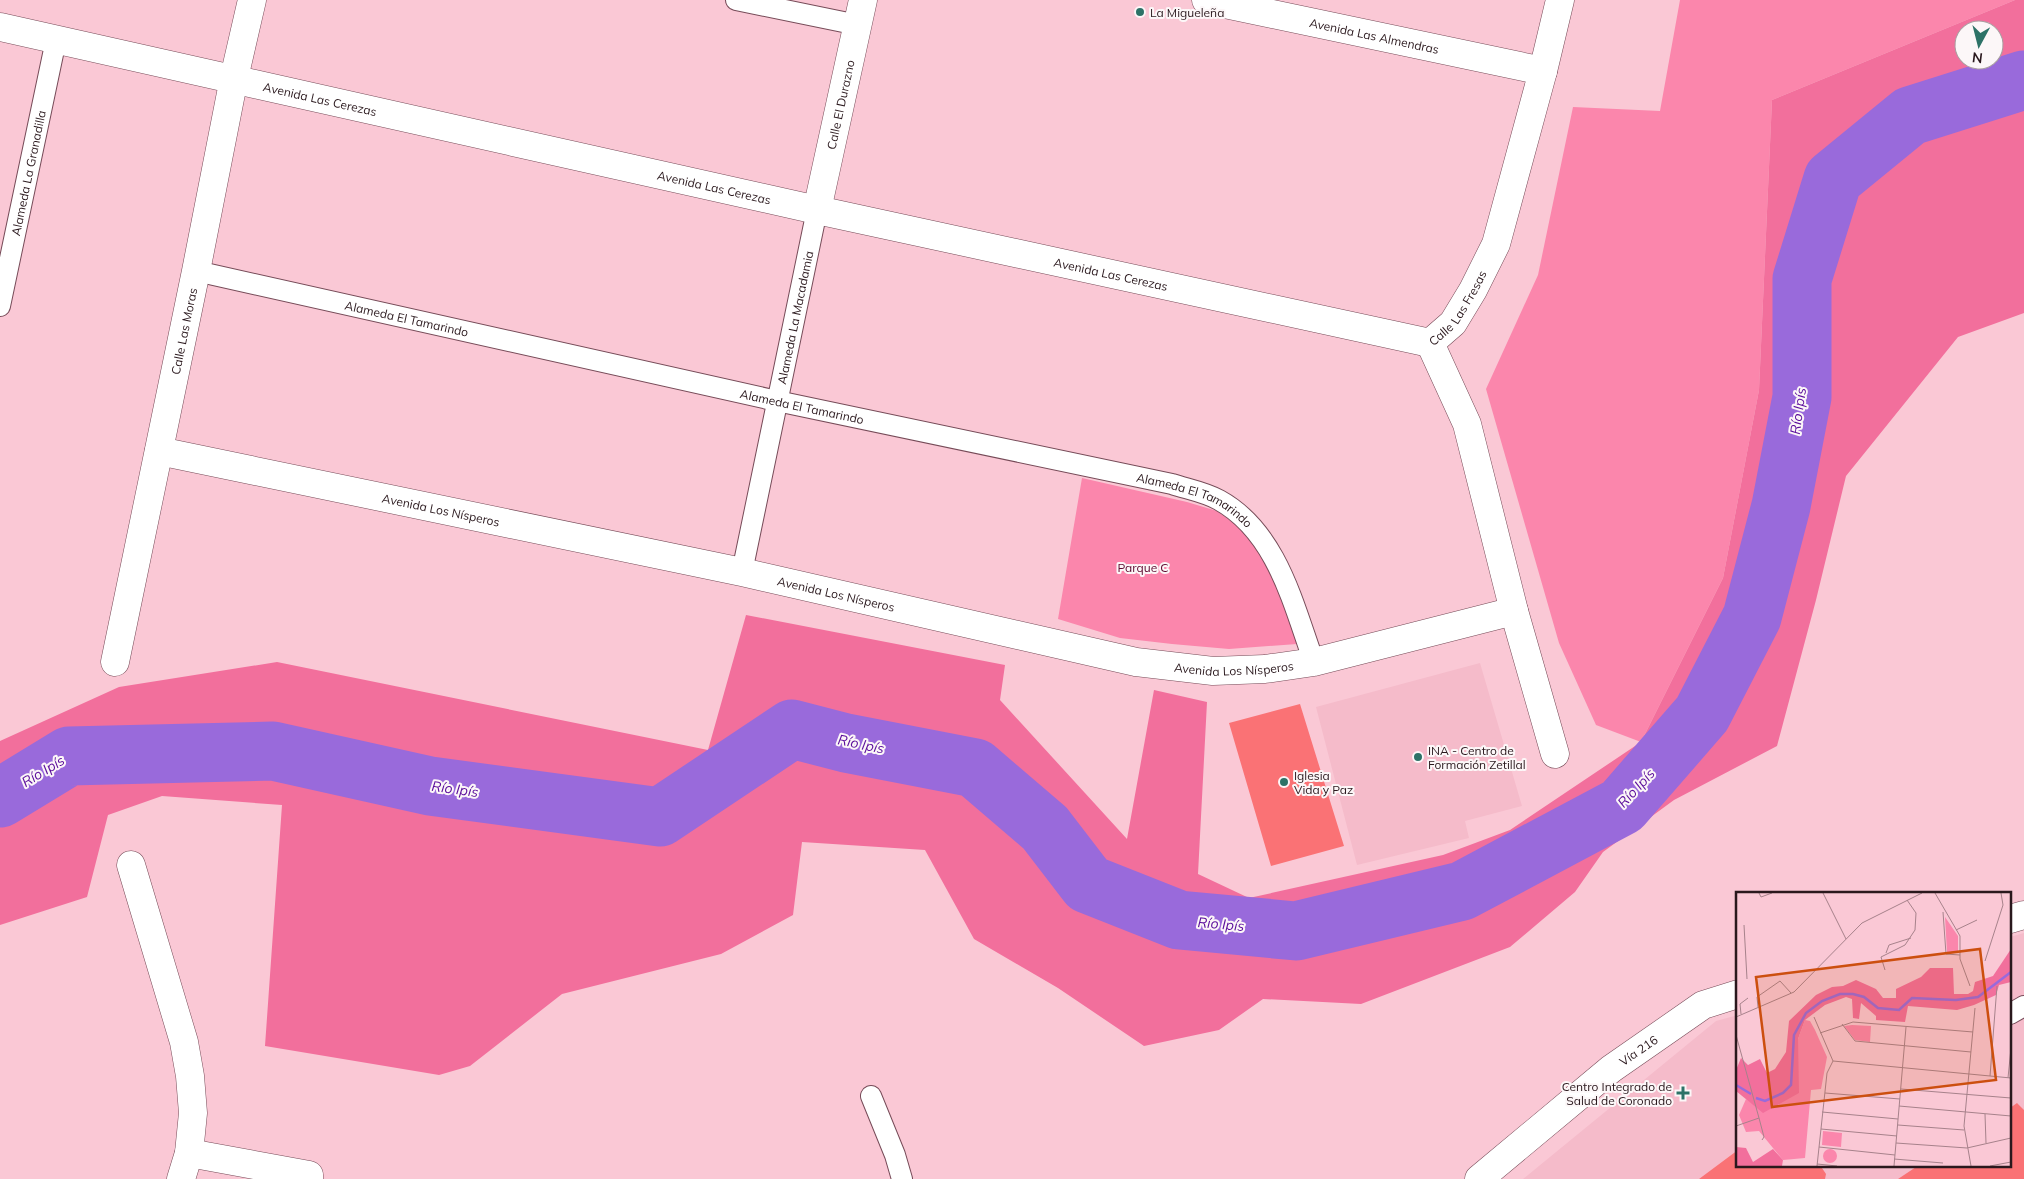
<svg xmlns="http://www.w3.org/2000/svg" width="2024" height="1179" font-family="Mulish,sans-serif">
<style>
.built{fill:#f5bbca}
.green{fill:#fb86ac}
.forest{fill:#f26f9c;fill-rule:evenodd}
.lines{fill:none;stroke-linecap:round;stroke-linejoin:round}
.river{stroke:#996adb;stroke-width:59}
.building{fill:#fa7275}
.lane-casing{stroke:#764b58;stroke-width:22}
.street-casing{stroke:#764b58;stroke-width:29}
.secondary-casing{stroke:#764b58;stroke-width:29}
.lane{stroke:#fff;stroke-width:20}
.street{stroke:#fff;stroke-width:28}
.secondary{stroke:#fff;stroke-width:28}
.poi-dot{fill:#2d7267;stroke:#fcf7f8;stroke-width:2}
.labels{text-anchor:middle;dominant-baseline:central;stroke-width:4;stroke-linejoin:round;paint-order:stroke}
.poi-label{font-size:12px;fill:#2a181d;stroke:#fcf7f8;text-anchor:start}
.street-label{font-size:12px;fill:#2a181d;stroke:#fcf7f8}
.park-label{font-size:12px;fill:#5d082e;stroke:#fcf7f8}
.water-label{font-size:14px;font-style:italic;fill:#5a0d9b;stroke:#fcf7f8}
.inset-river{fill:none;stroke:#996adb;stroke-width:2.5}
.inset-road{fill:none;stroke:#a7828b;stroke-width:1}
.view{fill:#cc4f0f;fill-opacity:0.15;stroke:#cc4f0f;stroke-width:2.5}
.inset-edge{fill:none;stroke:#2a181d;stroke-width:2.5}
</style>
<rect width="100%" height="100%" fill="#fac8d5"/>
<path class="built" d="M1480,663l42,143 -57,15 4,17 -112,27 -41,-158z
M2024,933v246h-501l193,-158 22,-6v150h272v-228z"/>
<path class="green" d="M1680,0h335l-243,100 -13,290 -36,188 -82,164 -45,-17 -37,-82 -73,-254 52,-114 35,-168 87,4z
M1082,478l105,24 30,9 31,22 23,35 26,76 -68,5 -57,-5 -52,-6 -62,-19z"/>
<path class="forest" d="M2015,0h9v313l-66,24 -112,139 -30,124 -39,146 -103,54 -71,52 -28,40 -65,55 -149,57 -98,-5 -44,31 -75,16 -86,-58 -84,-49 -49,-89 -123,-8 -9,73 -72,39 -159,40 -92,72 -31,9 -174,-29 17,-241 -120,-9 -54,19 -21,82 -87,28v-184l119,-54 158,-25 431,88 38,-135 259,50 -5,35 127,139 27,-149 53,12 -9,172 51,24 194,-43 67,-25 131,-88 82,-164 36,-188 13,-290zM1964,30h30v30h-30z"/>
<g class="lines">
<path class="river" d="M0,798l69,-42 204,-5 157,35 230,31 132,-88 54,14 129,25 70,60 43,56 91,36 117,11 166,-40 160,-85 80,-92 50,-97 29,-111 21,-109v-118l31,-100 77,-63 114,-36"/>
</g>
<path class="building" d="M1300,704l44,142 -73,20 -42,-143z
M2017,1103l7,7v69h-126l21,-14h91v-57z
M1738,1150v15h82l6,9 -1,5h-126z"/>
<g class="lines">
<defs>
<g id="lane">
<path d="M736,0l122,25"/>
<path id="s1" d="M196,271l581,130 395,83c15,5 33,8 47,16 58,32 74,104 95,162"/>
<path id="s2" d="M0,306l56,-266"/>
<path id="s3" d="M742,572l75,-362"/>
<path d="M2010,1014l14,-8"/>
<path d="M871,1096l24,59 7,24"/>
</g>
<g id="street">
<path id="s4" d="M1206,0l337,71"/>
<path id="s5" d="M0,27l817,183 613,133"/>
<path id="s6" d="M817,210l46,-210"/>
<path id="s7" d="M159,451l583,121 394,90 77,9 52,-2 49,-7 200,-51"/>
<path id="s8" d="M115,662l81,-391 38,-193 18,-78"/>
<path id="s9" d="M1555,754l-41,-143 -47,-187 -37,-81 23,-20 20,-33 23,-46 47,-173 17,-71"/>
<path d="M131,865l53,177 6,34 3,37 -4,40 -8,26"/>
<path d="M189,1153l120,22v4"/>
</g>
<g id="secondary">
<path d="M2010,919l14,-4"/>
<path id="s10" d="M1479,1179l132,-110 92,-64 35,-11"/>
</g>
</defs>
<use href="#lane" class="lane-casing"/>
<use href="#street" class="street-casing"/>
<use href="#secondary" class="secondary-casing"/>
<use href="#lane" class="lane"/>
<use href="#street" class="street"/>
<use href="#secondary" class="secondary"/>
</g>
<g class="poi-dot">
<circle cx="1140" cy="12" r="5"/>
<circle cx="1418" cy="757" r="5"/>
<circle cx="1284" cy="782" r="5"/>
<path d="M1680.5 1085.5h5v5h5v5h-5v5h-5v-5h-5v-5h5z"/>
</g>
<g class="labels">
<g class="poi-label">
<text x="1150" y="12">La Migueleña</text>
<text x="1428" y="750">INA - Centro de<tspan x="1428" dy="14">Formación Zetillal</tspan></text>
<text x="1294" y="775">Iglesia<tspan x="1294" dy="14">Vida y Paz</tspan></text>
<text x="1672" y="1086" text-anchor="end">Centro Integrado de<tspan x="1672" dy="14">Salud de Coronado</tspan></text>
</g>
<g class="street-label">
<text stroke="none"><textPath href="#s4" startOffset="172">Avenida Las Almendras</textPath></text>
<text stroke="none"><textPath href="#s5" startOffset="328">Avenida Las Cerezas</textPath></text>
<text stroke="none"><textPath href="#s6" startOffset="108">Calle El Durazno</textPath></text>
<text stroke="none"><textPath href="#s2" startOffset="136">Alameda La Granadilla</textPath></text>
<text stroke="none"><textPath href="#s5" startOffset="732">Avenida Las Cerezas</textPath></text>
<text stroke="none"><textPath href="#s5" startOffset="1138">Avenida Las Cerezas</textPath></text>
<text stroke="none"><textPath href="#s9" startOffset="476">Calle Las Fresas</textPath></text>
<text stroke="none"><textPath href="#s1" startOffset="216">Alameda El Tamarindo</textPath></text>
<text stroke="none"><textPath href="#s3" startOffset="260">Alameda La Macadamia</textPath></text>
<text stroke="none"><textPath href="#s8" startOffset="338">Calle Las Moras</textPath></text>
<text stroke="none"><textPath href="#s1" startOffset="621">Alameda El Tamarindo</textPath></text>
<text stroke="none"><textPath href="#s1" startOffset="1026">Alameda El Tamarindo</textPath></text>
<text stroke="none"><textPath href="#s7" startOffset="288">Avenida Los Nísperos</textPath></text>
<text stroke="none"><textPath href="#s7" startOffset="692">Avenida Los Nísperos</textPath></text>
<text stroke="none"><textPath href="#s7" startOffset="1098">Avenida Los Nísperos</textPath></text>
<text stroke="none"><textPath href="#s10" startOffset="205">Vía 216</textPath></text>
</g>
<g class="park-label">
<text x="1143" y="567">Parque C</text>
</g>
<g class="water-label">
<text transform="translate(1798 411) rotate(-82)">Río Ipís</text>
<text transform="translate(861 744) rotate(12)">Río Ipís</text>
<text transform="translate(43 771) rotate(-31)">Río Ipís</text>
<text transform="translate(1636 788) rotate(-47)">Río Ipís</text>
<text transform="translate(455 789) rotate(8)">Río Ipís</text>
<text transform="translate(1221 924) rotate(5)">Río Ipís</text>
</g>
</g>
<g transform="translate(1736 892)">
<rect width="275" height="275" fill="#fac8d5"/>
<path d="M209,25l13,19v16h-11zM69,128l5,1 5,9 12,27 -6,32 -10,1 -6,68 -22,2 -24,-29 -13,1 -7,-17 7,-16 14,10 36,-49 2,-21zM116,133l19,1 -1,16 -15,-2 -11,-14zM87,239l19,2 -1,14 -19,-2zM87 264a7 7 0 1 1 14 0a7 7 0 1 1-14 0Z" fill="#fb86ac"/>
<path d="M275,57v33l-12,3 -3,10 -22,10 -17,5 -49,-4 -3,16 -29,-2v-4l-15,-13 -2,16 -6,-1 -1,-19 -6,-2 -21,8 -20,15 -7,19 1,54 -36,20 -27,-22v-21l5,-12 7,7 12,-6 7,14 8,-4 11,-17 3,-31 27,-26 16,-8 11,-1 13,-6 20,9 7,9h13v-9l25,-12 9,-9h23l1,26h14l5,-3 2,-9 18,-6zM0,255l10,1 7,14 20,-13 10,11 -1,6h-46z" fill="#f26f9c"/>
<path class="inset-river" d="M0,193l15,9M20,206l9,3 18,-8 8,-8 3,-50 12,-22 16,-12 18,-7h13l11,3 14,11 21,2 13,-12 44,2 22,-3 33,-25"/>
<path class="inset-road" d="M23,1l2,4 11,-4M87,1l23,46M199,1l25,43v23l10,27M207,20l3,42 14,1M8,33l3,54M220,38l21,-10M150,61l3,-8 22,-7M249,69l18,-56 -2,-12M149,78l-4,-13 24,-12 10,-15 1,-17 -9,-13M22,115l-1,-10 23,-16 11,12M5,122l-1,-10 8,-6M0,125l58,-25 68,-69 60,-30M78,125l19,44 -6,12 -10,93M106,132l13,17 116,11M84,141l33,-11 120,10M0,143l23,83 5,19 -2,3M97,169l178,17M254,184l7,-90M272,186l3,-30M165,197l110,9M89,201l75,6M163,214l112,10M86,220l76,7M249,222l1,29M162,233l66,5M0,234l23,-8M85,237l76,7M160,251l71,5 44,-10M83,255l76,8M158,267l49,4M81,272l20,2M158,274l12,-139M235,274l-7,-40 11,-118M254,274l21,-4"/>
<path class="view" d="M244,57l16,131 -224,27 -16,-130z"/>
<rect width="275" height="275" class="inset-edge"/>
</g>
<g transform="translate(1979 45) rotate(187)"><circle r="24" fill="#fcf7f8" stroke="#a89ea0"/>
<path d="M0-4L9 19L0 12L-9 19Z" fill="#2d7267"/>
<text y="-8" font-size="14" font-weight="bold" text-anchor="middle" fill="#2a181d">N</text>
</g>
</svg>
